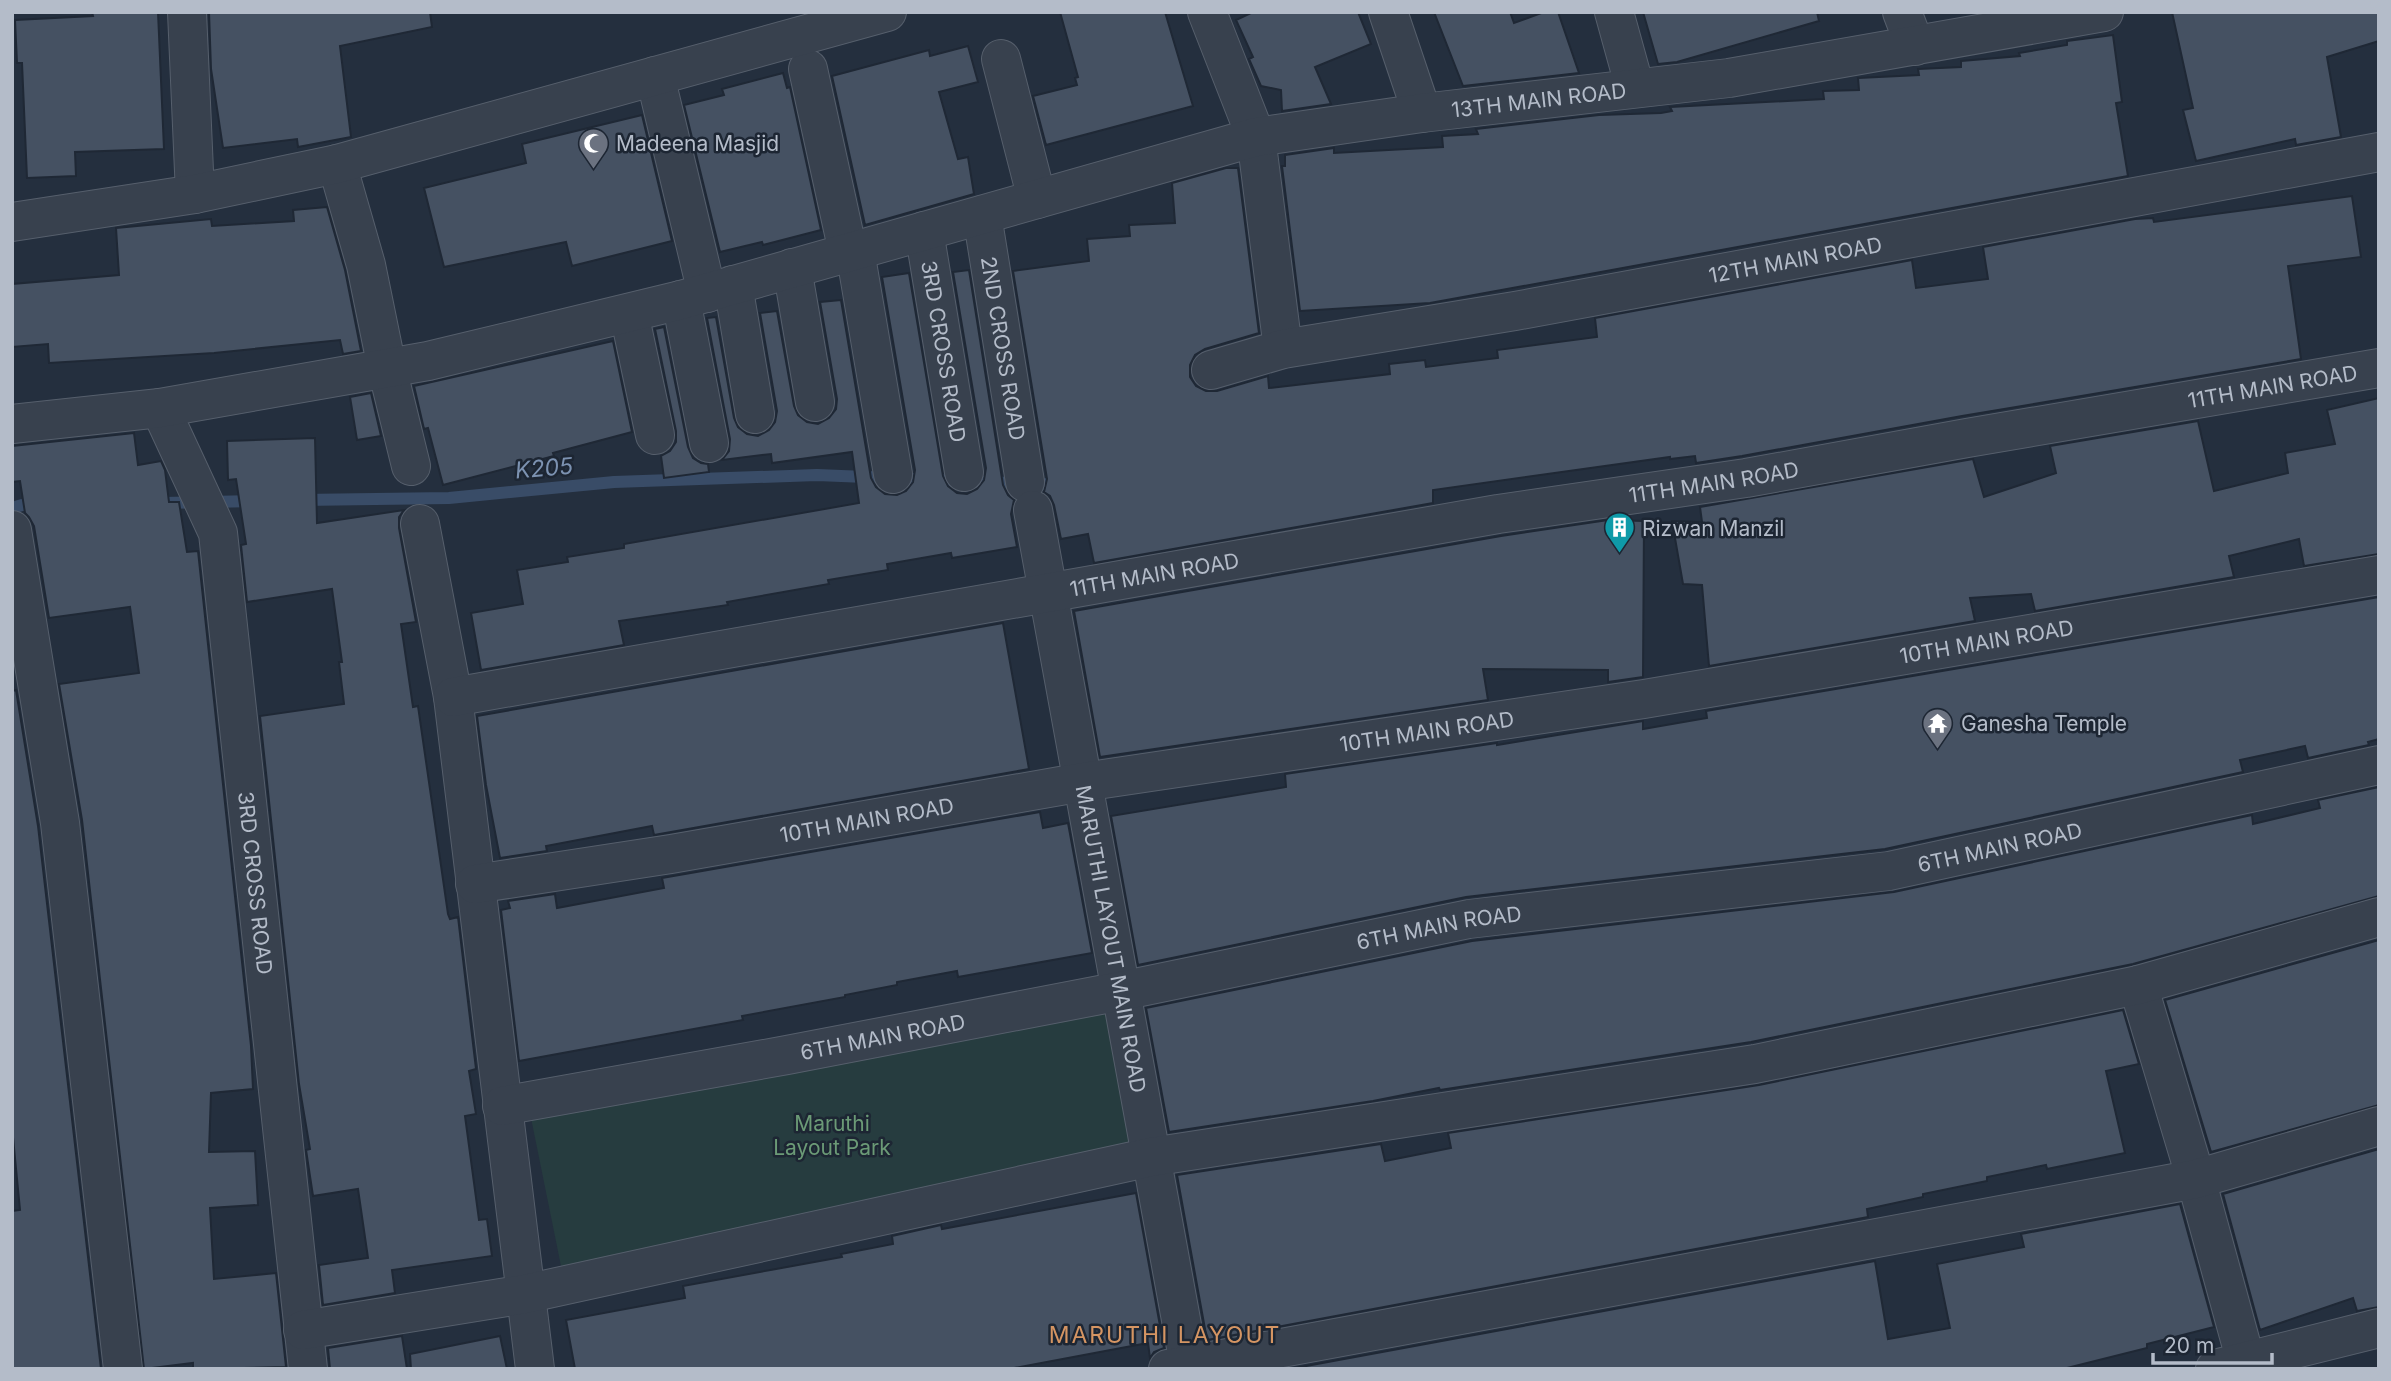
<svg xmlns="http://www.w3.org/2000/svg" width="2391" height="1381" font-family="Inter,sans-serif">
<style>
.green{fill:#263c3f}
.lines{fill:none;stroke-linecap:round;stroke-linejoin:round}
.stream{stroke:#394c67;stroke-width:12}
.building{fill:#455162;stroke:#1f2835;stroke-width:2}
.minor-casing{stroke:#565f6c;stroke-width:40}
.minor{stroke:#38414e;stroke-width:38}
.labels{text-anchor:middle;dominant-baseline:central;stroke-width:5;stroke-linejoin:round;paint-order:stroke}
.street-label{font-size:21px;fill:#b4bcc9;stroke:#1d2633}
.poi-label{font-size:21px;fill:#b4bcc9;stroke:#1d2633;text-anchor:start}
.park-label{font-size:21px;fill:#6b9a76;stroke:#1d2633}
.water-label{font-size:23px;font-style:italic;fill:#7c92b1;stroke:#1d2633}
.neighbourhood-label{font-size:23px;letter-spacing:2px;fill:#d59563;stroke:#1d2633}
</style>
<rect width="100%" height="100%" fill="#242f3e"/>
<path class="green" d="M1104,1004l30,149 -573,113 -30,-148z"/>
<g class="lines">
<path class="stream" d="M301,500l148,-2 165,-16 203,-7 245,10
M164,503l91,-2
M12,508l10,-3h16"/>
</g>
<path class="building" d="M92,12h66l6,137 -89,3 1,24 -49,2 -5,-115h-5l-2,-43 78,-4z
M209,12h221l2,15 -92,19 11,91 -53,10 -1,-8 -74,9 -12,-79z
M1060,12h105l28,94 -147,39 -13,-49 44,-11 -2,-7 3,-1z
M1253,12h105l13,32 -56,23 16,37 -49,7 -1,-21 -20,-4 -12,-27 4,-2 -17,-37z
M1434,12h76l4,11 30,-11h14l21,61 -116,13z
M1643,12h174l2,9 -142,41 -19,2z
M2172,12h207v29l-52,16 14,80 -45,8 -1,-6 -99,22 -13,-51 10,-2z
M2113,35l9,67 -6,1 12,73 -698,127 -130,8 -18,-145h3v-11l49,-7v5l109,-6 -1,-11 36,-2 -2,-5 123,-14 62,-2 11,-2 -2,-4 154,-8 -1,-8 36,-1 -1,-12 61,-3 -1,-6 43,-2v-6l59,-5 -1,-3 48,-8v-4z
M968,46l10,36 -39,10 19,67 10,-2 6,37 -109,31 -33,-149 97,-26 1,6z
M783,73l4,15 3,-1 31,143 -58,15 -1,-3 -42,10 -36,-147 40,-10 -2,-6z
M642,115l30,126 -100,25 -6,-24 -122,25 -20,-79 102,-25 -4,-19z
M1226,168h12l21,165 -54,16 -10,6 -5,10v12l6,9 10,5h11l51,-15 1,12 121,-14 -1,-10 36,-4 1,7 72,-9 -1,-8 100,-13 -2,-19 317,-58 4,28 72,-9 -5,-32 152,-28 18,-1 1,4 198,-26 9,61 -73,9 13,93 -339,57 -220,40 -46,7 -1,-7 -25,3v-2l-237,33v13l-339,60 -6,-29 -27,5 -7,-34 -4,-9 -6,-4 3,-13 -34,-208 76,-10 -2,-22 43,-3 -1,-11 46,-2 -3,-40z
M327,207l18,63 16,81 -18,3 -3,-14 -126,13 -165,10 -1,-19 -36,3v-63l107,-9 -3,-47 95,-9 1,7 82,-5 -1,-11z
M969,270l34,215 5,10 6,5 -3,14 6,33 -65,11 -1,-5 -64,11 1,6 -60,10 1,4 -102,18 1,3 -109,16 5,24 -143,25 -10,-57 52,-9 -6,-34 51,-8 -1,-5 57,-9v-4l235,-41 -7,-51 -80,11 -1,-9 -49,6 7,-9 1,-12 -23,-121 9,-1 18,101 4,9 9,7 11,2 11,-6 6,-8 2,-11 -17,-98 17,-2 17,95 4,9 9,7 11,2 11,-6 7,-9 1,-10 -17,-97 21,-2 30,178 5,9 9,7 12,1 9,-4 7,-9 2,-12 -33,-193 27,-4 34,203 5,10 9,7 10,1 10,-5 7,-9 2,-12 -33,-196z
M664,327l24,120 5,11 8,5 7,1 1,8 -45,6 -3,-22 9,-5 6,-9v-11l-21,-102z
M613,341l19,91 -79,21 1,3 -111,29 -15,-57 -4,1 -10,-43z
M371,393l10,43 -24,4 -7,-43z
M2379,398v156l-75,12 -5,-27 -70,17 5,21 -199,34 -4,-17 -61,4 5,23 -266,45 -7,-81 -19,-1 -11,-63 30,1 -2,-15 273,-48 11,38 72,-24 -6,-27 148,-25 16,70 74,-18 -3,-20 50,-9 -8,-34z
M134,433l4,32 23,-4 4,9 4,32h10l8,50 11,-1 53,495 2,43 -42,4 -2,59 46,-1 3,54 -48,3 4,71 62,-6 10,94 -93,2v-6l-49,6 -62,-549 -23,-136 80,-11 -9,-66 -81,11 -15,-92 -5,-9 -4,-4 -5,-32 -8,1v-36z
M315,438l2,85 87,-13 -5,7v11l17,94 -15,2 12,83 5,-1 30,208 2,5 8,-2 18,152 -7,2 7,43 -11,2 14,104 8,-1 5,37 -100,14 3,23 -72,12 -4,-40 49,-7 -10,-69 -45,7 -7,-46 4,-1 -11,-65 -39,-368 84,-12 -5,-42h3l-10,-73 -85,13 -6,-57 5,-1 -10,-65 -8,1 -1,-39z
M1608,520l36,1 -1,156 -35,5v-12l-125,-1 5,31 -388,57 -26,-146 427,-75z
M2379,597v142l-11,3 1,3 -61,13 -3,-12 -65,14 3,12 -358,77 -419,48 -328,68 -27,-149 175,-29 -1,-13 212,-31v2l146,-24v8l64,-11 -1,-7z
M1003,623l26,146 -375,66 -2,-9 -106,20 1,5 -47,7 -14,-73 -9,-69z
M16,690l22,136 63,543h-89v-158l8,-1 -8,-83v-436z
M2379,787v109l-246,68 -382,78 -311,48 -1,-2 -66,13 -204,31 -23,-124 326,-67 422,-49 358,-77 1,9 67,-16 -2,-8z
M1040,812l3,16 25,-5 24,130 -134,24 -1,-6 -60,11v3l-52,10v2l-103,19 1,4 -224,41 -18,-151 9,-2 -2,-7 47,-7 2,14 107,-20 -2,-10z
M2379,940v165l-168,47 -46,-152z
M2123,1010l16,54 -33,7 19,82 -78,16 -1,-4 -59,12v4l-64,13v3l-56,12 1,8 -661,123 -30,-165 204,-31 4,17 66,-13 -3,-15 311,-48z
M2379,1149v158l-22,4 -4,-13 -93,32 -37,-136z
M1136,1193l28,155 -10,4 -4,6 -2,-15 -139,26h-434l-9,-49 119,-22 -2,-12 159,-29 -1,-3 52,-10 -1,-8 49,-11 1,4z
M2180,1204l34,123 -67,17v4l-84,21h-773l585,-108 13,78 62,-11 -13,-64 87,-17 -3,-13z
M402,1336l5,33h-77l-2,-21z
M500,1336l7,33h-96l-1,-15z"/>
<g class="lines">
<defs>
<g id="minor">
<path d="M187,12l8,182"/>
<path d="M1207,12l49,125 27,212"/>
<path d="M1388,12l34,101"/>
<path d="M1614,12l21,76"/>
<path d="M1902,12l13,34"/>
<path d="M1001,59l36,140"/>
<path d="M808,69l40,183"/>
<path d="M655,76l52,217"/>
<path d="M337,164l29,101 21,103 24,98"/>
<path id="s1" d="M982,215l43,267"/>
<path d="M12,222l183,-28 142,-30 550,-152"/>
<path id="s2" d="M924,231l40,241"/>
<path d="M855,251l38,223"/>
<path d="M792,268l23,134"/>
<path d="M733,285l22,129"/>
<path d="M681,300l28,143"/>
<path d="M629,313l26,122"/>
<path id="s3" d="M1211,370l72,-21 232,-38 864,-159"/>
<path id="s4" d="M160,408l58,125 90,836"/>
<path id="s5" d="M12,424l148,-16 268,-47 253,-61 575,-163 166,-24 307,-35 375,-66"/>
<path id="s6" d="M1033,510l157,859"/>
<path d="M420,524l33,173 82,672"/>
<path d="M12,530l48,293 63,546"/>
<path id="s7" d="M453,697l1045,-183 248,-36 221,-40 412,-70"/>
<path id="s8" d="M475,884l196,-30 412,-72 561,-83 735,-124"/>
<path d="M2138,985l58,194 52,190"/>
<path id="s9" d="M502,1106l285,-51 334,-64 348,-72 420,-48 490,-106"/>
<path d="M303,1330l222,-36 626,-137 604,-93 383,-79 241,-68"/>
<path d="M1168,1369l1028,-190 183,-53"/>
<path d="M2215,1369l164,-41"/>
</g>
</defs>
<use href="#minor" class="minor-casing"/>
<use href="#minor" class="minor"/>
</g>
<defs>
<symbol id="mosque-pin" viewBox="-11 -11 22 30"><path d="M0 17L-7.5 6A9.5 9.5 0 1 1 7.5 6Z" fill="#6b7280" stroke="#1d2633"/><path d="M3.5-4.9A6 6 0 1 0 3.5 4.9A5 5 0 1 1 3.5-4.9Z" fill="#fff"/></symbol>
<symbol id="building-pin" viewBox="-11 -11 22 30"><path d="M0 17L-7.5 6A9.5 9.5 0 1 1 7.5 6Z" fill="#0f9aa8" stroke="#1d2633"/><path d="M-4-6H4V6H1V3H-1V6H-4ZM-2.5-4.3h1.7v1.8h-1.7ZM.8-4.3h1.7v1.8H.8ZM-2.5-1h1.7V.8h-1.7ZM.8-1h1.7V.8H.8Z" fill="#fff"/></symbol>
<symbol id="temple-pin" viewBox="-11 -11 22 30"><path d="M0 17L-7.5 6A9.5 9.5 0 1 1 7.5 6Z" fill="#6b7280" stroke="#1d2633"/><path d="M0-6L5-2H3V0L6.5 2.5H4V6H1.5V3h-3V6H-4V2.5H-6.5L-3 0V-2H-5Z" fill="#fff"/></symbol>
</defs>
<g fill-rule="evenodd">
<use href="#mosque-pin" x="576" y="126" width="35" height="47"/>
<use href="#building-pin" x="1602" y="510" width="35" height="47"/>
<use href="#temple-pin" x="1920" y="706" width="35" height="47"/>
</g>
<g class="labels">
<g class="street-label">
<text stroke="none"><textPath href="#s5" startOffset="1564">13TH MAIN ROAD</textPath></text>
<text stroke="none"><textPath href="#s3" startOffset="595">12TH MAIN ROAD</textPath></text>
<text stroke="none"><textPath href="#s1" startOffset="135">2ND CROSS ROAD</textPath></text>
<text stroke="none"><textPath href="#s2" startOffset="122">3RD CROSS ROAD</textPath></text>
<text stroke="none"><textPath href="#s7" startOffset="1846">11TH MAIN ROAD</textPath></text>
<text stroke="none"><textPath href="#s7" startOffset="1279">11TH MAIN ROAD</textPath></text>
<text stroke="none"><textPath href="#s7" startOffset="712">11TH MAIN ROAD</textPath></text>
<text stroke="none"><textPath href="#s8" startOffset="1531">10TH MAIN ROAD</textPath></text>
<text stroke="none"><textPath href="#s8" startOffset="964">10TH MAIN ROAD</textPath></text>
<text stroke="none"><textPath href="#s8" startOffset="397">10TH MAIN ROAD</textPath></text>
<text stroke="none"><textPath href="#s9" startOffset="1521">6TH MAIN ROAD</textPath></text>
<text stroke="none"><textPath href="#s4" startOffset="490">3RD CROSS ROAD</textPath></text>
<text stroke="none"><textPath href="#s9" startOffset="954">6TH MAIN ROAD</textPath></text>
<text stroke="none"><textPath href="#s6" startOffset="436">MARUTHI LAYOUT MAIN ROAD</textPath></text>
<text stroke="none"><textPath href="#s9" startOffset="387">6TH MAIN ROAD</textPath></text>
</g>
<g class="poi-label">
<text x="616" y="143">Madeena Masjid</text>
<text x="1642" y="528">Rizwan Manzil</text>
<text x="1961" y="723">Ganesha Temple</text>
</g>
<g class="park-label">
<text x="832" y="1123">Maruthi<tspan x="832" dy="24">Layout Park</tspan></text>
</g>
<g class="water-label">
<text transform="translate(544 468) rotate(-5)">K205</text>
</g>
<g class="neighbourhood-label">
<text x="1165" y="1335">MARUTHI LAYOUT</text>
</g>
</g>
<rect width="2391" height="1381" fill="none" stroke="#b4bcc9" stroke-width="28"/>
<path d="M2153 1353v10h119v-10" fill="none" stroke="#b4bcc9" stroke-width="3.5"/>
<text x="2164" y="1353" font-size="21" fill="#b4bcc9" stroke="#1d2633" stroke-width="5" paint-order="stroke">20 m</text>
</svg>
